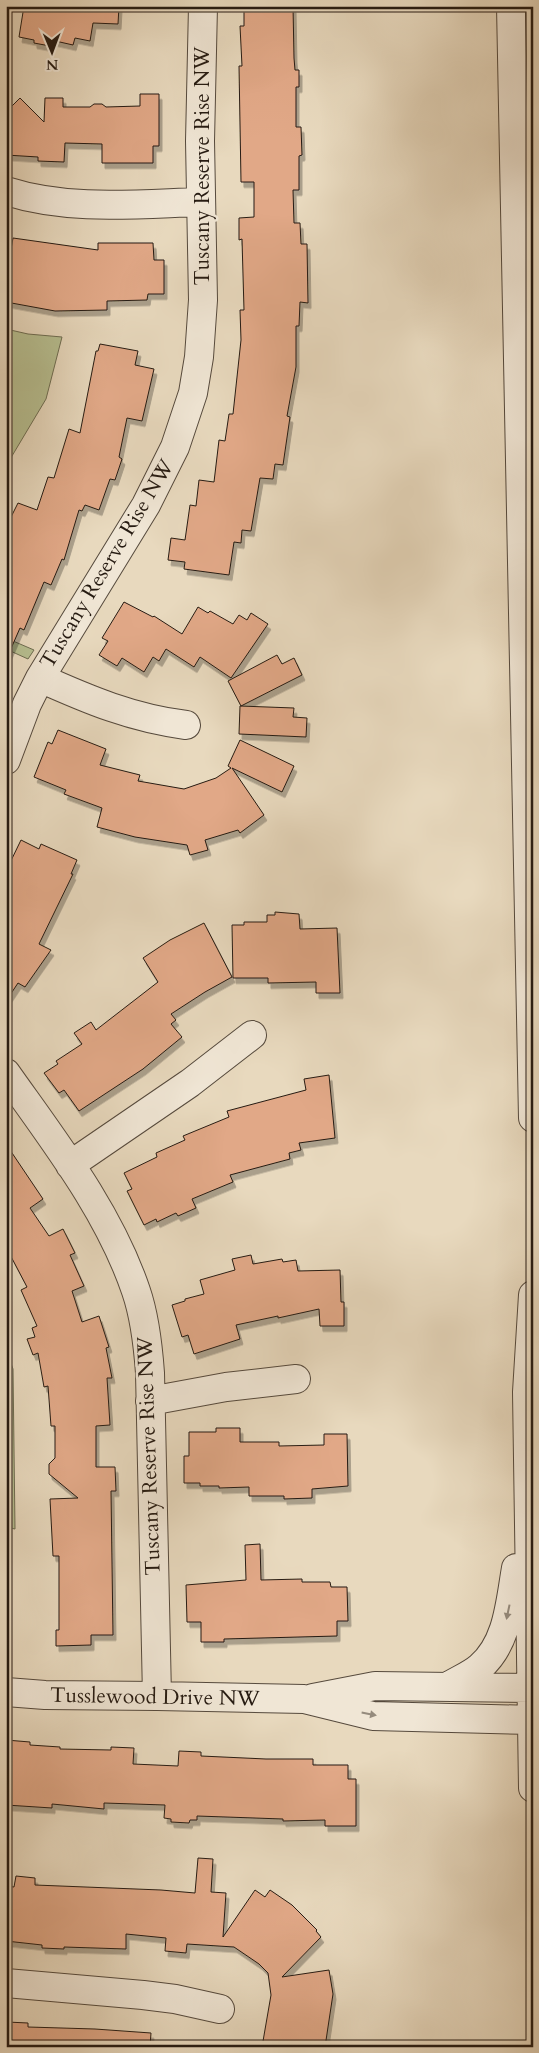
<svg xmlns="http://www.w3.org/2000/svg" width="539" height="2053" font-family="Cardo,serif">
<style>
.green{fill:#b7bf91;stroke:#6e6d52}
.building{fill:#e1a887;stroke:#261b12;filter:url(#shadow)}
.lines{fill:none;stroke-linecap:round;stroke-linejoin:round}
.minor-casing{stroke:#564a3d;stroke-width:30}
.minor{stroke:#f0e6d5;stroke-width:28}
.oneway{fill:#958b7d}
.labels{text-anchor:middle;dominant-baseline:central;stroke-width:5;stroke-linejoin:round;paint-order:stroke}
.street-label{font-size:21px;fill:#261b12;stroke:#f0e6d5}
</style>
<defs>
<filter id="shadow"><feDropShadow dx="3" dy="5.5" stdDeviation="0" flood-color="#0004"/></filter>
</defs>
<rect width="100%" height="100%" fill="#e8d9be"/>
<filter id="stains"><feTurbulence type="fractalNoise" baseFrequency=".004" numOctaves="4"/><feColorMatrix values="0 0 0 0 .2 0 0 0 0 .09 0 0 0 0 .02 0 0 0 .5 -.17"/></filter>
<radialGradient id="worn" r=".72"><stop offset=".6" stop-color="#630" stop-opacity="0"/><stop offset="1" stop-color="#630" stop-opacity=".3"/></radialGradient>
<path class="green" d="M6,329l22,5 34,3 -16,62 -40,67z
M6,638l28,12 -6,9 -22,-10z
M6,1350l7,19 2,160 -9,-2z"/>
<path class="building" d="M24,6h95l-1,18 -25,-1 -3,18 -15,-3 -2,7 -22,-5 -1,6 -16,-3v-3l-15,-3z
M244,6h49l1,52 1,12h4v17h-3v40h5l1,28 -3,1v34h-6l1,33h6l1,21h6l1,59 -8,-1 -1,24h-3v41l-9,49 3,1 -7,48 -8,-1 -2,15 -13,-1 -9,53 -9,-1 -1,13 -7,-1 -5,33 -45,-6 1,-7 -17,-2 3,-22 14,2 5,-35 6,1 3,-26 15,2 5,-42 6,1 4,-27h4l8,-74 -1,-30h4l-2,-71 -3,1v-22l15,-1v-35h-13l-2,-116h3l-2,-40h4z
M140,94h19v52h-6v17h-51v-19l-37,-1 -1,19 -26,-1v-4l-32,-2v-50l6,1 8,-8 24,24 1,-24h18v9h27l4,-3h8l4,3 34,-1z
M13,238l85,12v-7h55l1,17h10v34h-16l-1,6 -40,1v9l-52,1 -49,-9v-48l4,1z
M100,344l38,7 -3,14 19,4 -12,52 -15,-3 -8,39 3,2 -7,21 -5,-1 -11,31 -14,-5 -3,6 -3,-1 -15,50 -2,-1 -11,26 -7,-3 -20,48 -4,-2 -14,32v-133l12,-24 19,7 11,-33 6,1 15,-49 11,4 16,-82h2z
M124,602l29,15 1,-1 28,18 16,-27 10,6 2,-2 23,13 6,-9 8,5 4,-7 17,11 -37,54 -31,-21 -6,10 -28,-18 -7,12 -6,-4 -9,15 -22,-14 -5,8 -18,-11 9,-14 -6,-3z
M277,655l5,9 12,-6 8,17 -61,31 -13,-25z
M240,706l54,2 -1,9 14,1 -1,19 -67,-3z
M58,730l48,19 -6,16 40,10 -2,6 46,8 32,-11 15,-10 -3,-2 12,-26 54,26 -12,26 -50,-24 32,47 -24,18 -2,-3 -33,10 3,10 -18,5 -3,-10 -52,-8 -38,-10 5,-19 -38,-14 2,-4 -32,-13 14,-35 4,2z
M21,840l18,9 2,-5 36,16 -6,14h2l-34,70 12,6 -26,37 -7,-4 -12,18v-130z
M275,912l24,2 1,15 37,-1 3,65h-24v-11l-48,1v-5h-35l-1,-53h12v-3h23v-7h8z
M204,923l28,54 -27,15 -34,22 5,6 -5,4 11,13 -39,32 -64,42 -15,-21 -5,3 -15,-20 14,-9 -2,-3 26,-17 -8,-11 17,-11 5,8 62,-48 -15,-24 27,-18z
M329,1075l6,63 -36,5 2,7 -12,3 1,6 -60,16 3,7 -41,17 4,9 -18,8 -2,-3 -19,9 -1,-3 -12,6 -17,-34 5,-2 -8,-16 33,-16 -1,-4 29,-13 -2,-4 46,-19 -2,-6 79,-21 -2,-11z
M6,1144l37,55 -13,9 19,28 14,-7 12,24 -5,2 14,31 -12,5 10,31 17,-6 10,31 -3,1 6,30h-5l3,47 -14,1v41h19l1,24h-5l2,144h-22v10l-35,1v-16h3v-74h-6l-3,-57 28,-1 -29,-24v-10l6,-6v-32h-4l-3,-40 -4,1 -6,-34 -5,2 -6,-16 8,-2 -3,-9 5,-2 -16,-36 6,-3 -21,-40z
M251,1255l2,9 29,-5 1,3 13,-2 2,11 42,-1 1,32h3v24h-24l-1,-17 -41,9v-2l-42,9 4,14 -46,15 -6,-19 -6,2 -10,-32 13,-4v-2l19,-5 -4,-14 35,-10 -3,-11z
M216,1428h24v14h39v4l45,-1v-11h23l1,52 -36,3v9l-28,1v-3h-35v-9l-30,1v-2h-19v-3h-16v-27h5v-24h27z
M260,1544l1,36 41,-1v3h28l1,5h16l1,34h-11v15l-113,3v3h-23v-20h-14l-1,-37 60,-5 -1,-35z
M6,1740l24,2v3l30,2v2l51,1v-3l23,1 -1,16 45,2 1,-15 22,1v4l65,3h47v6h35v14h8v47h-31v-6l-42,1v-2l-86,-3v4h-7l-1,3 -18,-1v-3l-7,-1 1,-13 -61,-2v6l-52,-5v4l-46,-3z
M198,1858l15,1 -2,33 15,1 -3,44 32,-47 10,7 5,-7 22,15 25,25 -1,1 5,6 -39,40 47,-7 4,24 -8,53h-63l9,-52 -3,-22 -9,-9 -25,-17 -47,-3 -1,9 -21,-2 1,-13 -40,-4v15l-62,-2v2l-22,-1v-3l-36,-4v-55l8,1 2,-11 19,2v7l126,5 34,3z
M7,2022l21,1v4l67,2 56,4 -1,14h-144z"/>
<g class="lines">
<defs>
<path id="minor" d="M511,6l22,1112
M6,191c63,20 129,13 194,11
M40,678c49,22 92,40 146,47
M6,760l21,-56 13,-26 106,-173 29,-58 18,-54 6,-36 4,-57 -3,-159 3,-135
M6,1073c48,68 103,138 130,218 9,26 12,54 14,82l7,323
M70,1165l120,-82 62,-48
M533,1295l-6,97 6,396
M150,1401l76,-14 70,-8
M447,1687c11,-7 24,-12 33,-20 28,-24 30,-65 36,-99
M6,1692l39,3 112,1 147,3 69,17 160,4
M313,1698l62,-12 158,2
M6,1983l137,12 32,4 45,10"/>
</defs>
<use href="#minor" class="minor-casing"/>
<use href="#minor" class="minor"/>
</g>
<defs><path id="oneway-solid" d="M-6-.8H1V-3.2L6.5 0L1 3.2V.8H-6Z" transform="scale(1.25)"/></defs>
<g class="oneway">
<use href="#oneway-solid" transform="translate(508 1612) rotate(102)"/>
<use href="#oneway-solid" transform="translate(369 1714) rotate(11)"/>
</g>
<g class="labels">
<g class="street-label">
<text transform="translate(202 166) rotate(-90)">Tuscany Reserve Rise NW</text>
<text transform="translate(107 564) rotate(-59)">Tuscany Reserve Rise NW</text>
<text transform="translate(149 1456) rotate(-92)">Tuscany Reserve Rise NW</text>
<text transform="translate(155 1697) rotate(1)">Tusslewood Drive NW</text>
</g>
</g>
<rect width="539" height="2053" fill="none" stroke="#e8d9be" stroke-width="25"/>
<rect x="8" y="8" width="524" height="2038" fill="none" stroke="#261b12" stroke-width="2.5"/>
<rect x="12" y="12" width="514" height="2028" fill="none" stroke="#261b12"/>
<g transform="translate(52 52) rotate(179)" stroke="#f0e6d5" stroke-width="4" paint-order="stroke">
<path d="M0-4L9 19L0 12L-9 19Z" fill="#261b12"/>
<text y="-8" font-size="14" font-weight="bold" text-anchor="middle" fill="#261b12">N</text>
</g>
<rect width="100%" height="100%" filter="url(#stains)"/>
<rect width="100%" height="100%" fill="url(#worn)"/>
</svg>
